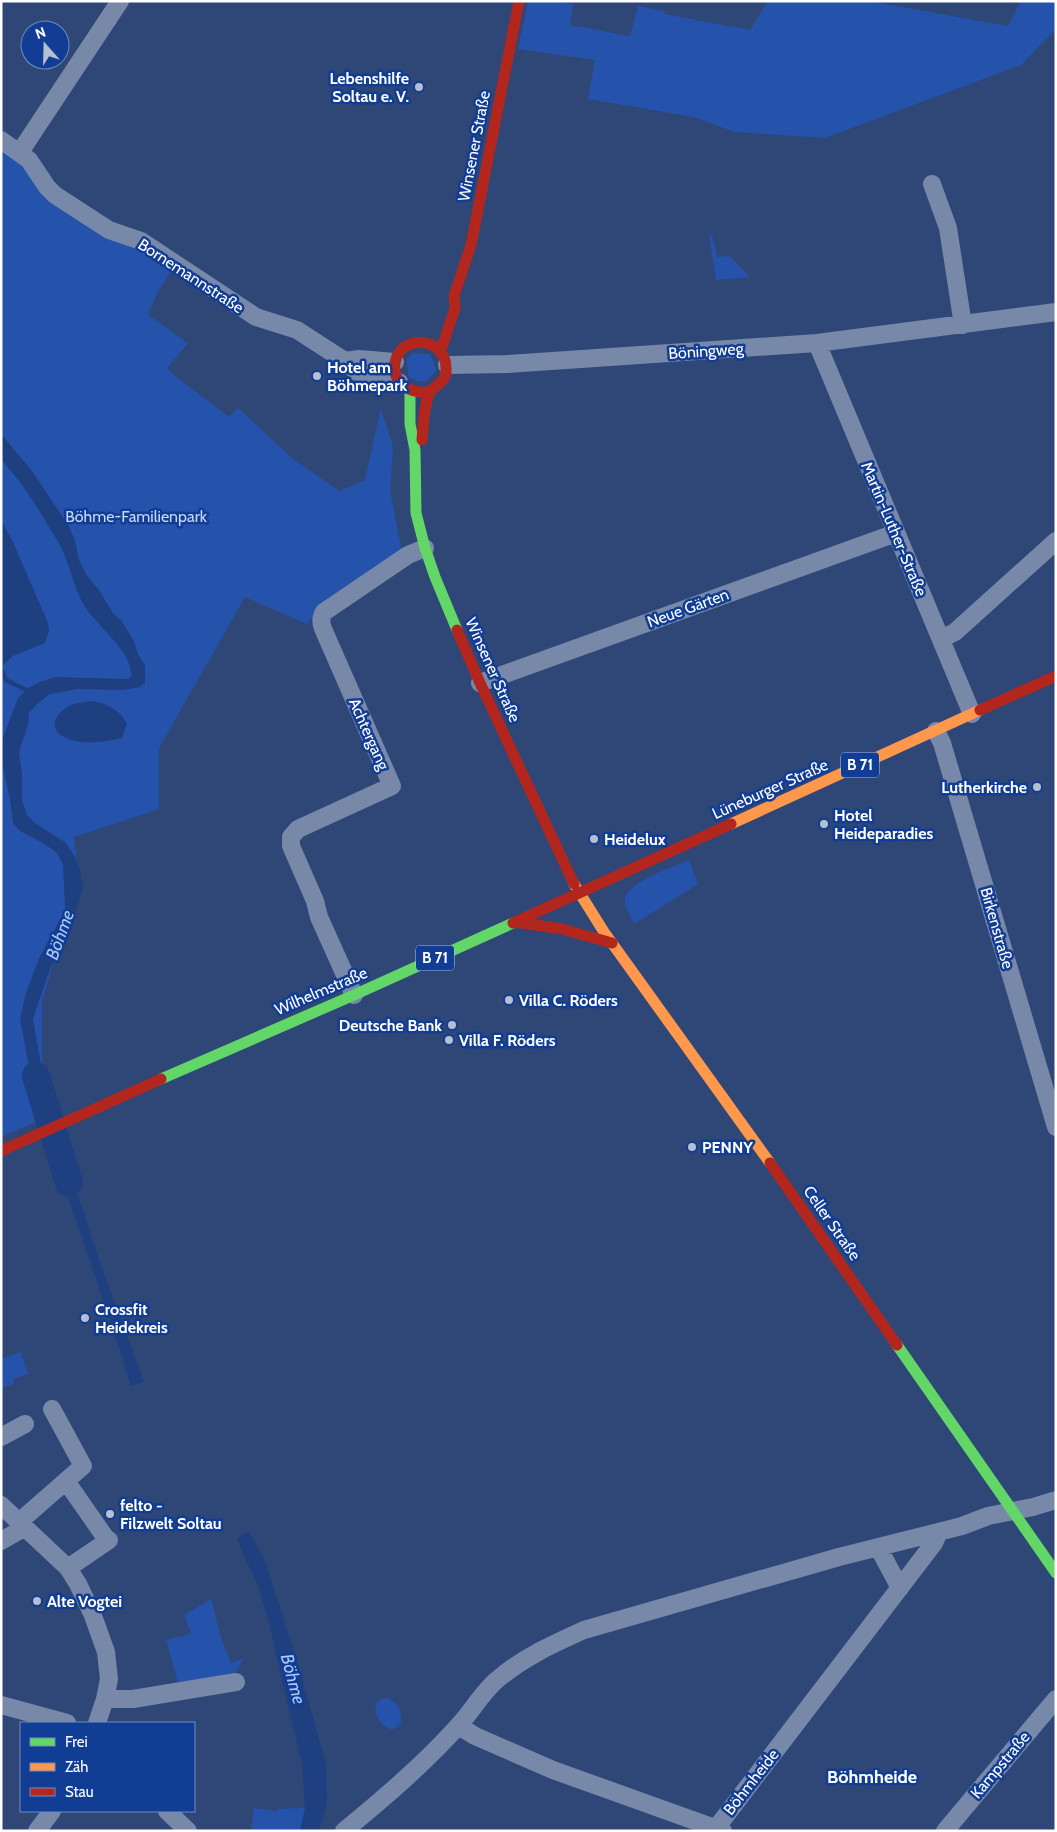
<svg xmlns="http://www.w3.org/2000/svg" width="1057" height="1832" font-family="Cabin,sans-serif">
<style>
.green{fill:#2553ac}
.water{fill:#1f4080}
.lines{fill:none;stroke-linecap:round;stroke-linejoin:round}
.stream{stroke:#1f4080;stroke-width:4.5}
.river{stroke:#1f4080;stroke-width:28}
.street{stroke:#7888a9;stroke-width:18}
.fast{stroke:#63d668;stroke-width:11}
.slow{stroke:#ff974d;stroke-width:11}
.jam{stroke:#b3261e;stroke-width:11}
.poi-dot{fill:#b6bfcf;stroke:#113d95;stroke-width:2}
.labels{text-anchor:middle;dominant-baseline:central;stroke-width:5;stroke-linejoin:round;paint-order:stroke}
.shield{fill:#113d95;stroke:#b8c5df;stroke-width:1}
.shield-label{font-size:15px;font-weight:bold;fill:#fff}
.poi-label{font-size:16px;font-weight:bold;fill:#fff;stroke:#113d95;text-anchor:start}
.street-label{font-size:16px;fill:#fff;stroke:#113d95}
.park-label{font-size:16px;fill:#c8dafd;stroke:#113d95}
.water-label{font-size:18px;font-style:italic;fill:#acc8fa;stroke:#113d95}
.neighbourhood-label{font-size:18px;font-weight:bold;fill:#fff;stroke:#113d95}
</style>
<rect width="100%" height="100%" fill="#2f4777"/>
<path class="green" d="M528,1h28l17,3 -3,21 60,11 8,-30 27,5 -1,3 86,16 18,-29h100l140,25 13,-25h35v28l-35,36 -196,73 -90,-6 -42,-15 -105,-18 7,-39 -77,-11z
M1,149l134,96 29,18 6,10 -12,18 -10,24 40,28 -21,25 9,9 53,40 9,-9 56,52 46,31 25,-11 16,-72 12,39 -3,44 12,61 -73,46 -22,26 -62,-27 -86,151v61l-85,28 7,59 -22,49 -17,56v62l17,49 -58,25z
M712,235l5,22 13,-1 20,21 -34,3 -7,-44z
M413,353l17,1 6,15c-7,14 -15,16 -28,7l-1,-17z
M689,860l9,24 -64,40c-3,-7 -11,-19 -9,-26 5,-17 48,-31 64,-38z
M21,1352l7,22 -15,5 1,5 -13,4v-29z
M211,1599l10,39 10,25 12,-4 -7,13 -57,14 -13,-46 12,-4 1,2 12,-5 -7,-18z
M388,1698c10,5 14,13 13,25 -3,2 -6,7 -10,6 -13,-1 -26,-31 -3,-31z
M254,1808l23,3 1,-2 27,-1 -5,23h-49z"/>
<path class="water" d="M1,434l31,37 38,57 5,13 4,19 7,14 13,16 14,23 8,7 13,21 4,13 7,11v18l-5,4 -17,3 -45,-1 -28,5 -13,10 -8,9 -1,12 -9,27 3,22v26l5,15 8,8 31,20 9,14 5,12 3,19 -6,21 -28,63 -16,47 8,46 16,43 -16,7 -11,-43 -10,-53 6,-26 13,-35 26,-48 -2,-45 -6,-12 -14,-10 -23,-12 -7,-8 -3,-24 -9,-39v-17l17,-45 10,-10 11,-6 17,-5 72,2 3,-3c2,-24 -34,-50 -46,-69 -13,-21 -15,-46 -28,-67 -11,-18 -23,-38 -35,-55 -5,-8 -18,-20 -21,-28 -1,-6 0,-17 0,-23z
M1,520l12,22 35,81 1,8 -4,12 -32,13 -12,11z
M91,701c16,2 28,8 36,23l-5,14c-17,4 -37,7 -54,1 -22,-9 -14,-26 3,-34 6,-2 13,-3 20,-4z
M62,1145l38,118 44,119 -13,4 -21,-66 -58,-170z
M248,1531l16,27 32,99 30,106 1,40 -8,28h-19l5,-23 -3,-46 -15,-58 -18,-82 -11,-36 -13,-28 -8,-20z"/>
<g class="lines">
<path class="stream" d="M1,669l5,11 24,12"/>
<path class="river" d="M36,1076l33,107"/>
<path class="street" d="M1,140l28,20 18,27 8,8 54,35 32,11 115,76 41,13 48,31 12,11 42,10
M20,152l100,-151
M932,184l16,44 15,97
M817,343l155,371
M345,361l14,-2 36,3
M447,365l60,-1 310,-21 239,-31
M941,639l14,-7 101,-91
M480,683l416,-150
M936,731l6,12 114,384
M354,995l-35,-78 -4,-16 -24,-55v-9l7,-8 94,-43 -68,-155c-3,-7 -4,-12 0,-19l84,-57 17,-7
M1,1437l24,-13
M66,1481l41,59
M1,1505l67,63 10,16 14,29 14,39 3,27 -4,20 -8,24
M19,1522l64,-56 -31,-57
M1,1541l23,-13
M878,1547l22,41
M68,1568l41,-28
M105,1699h28l103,-17
M1,1705l66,18
M459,1726l16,10 78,34 170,61
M167,1811l21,20
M37,1831l15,-20
M344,1831c40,-33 80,-67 115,-106 13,-14 24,-34 39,-46 26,-22 55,-35 86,-49l255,-73 123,-31 26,-10 45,-9 23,-7
M714,1831l220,-288 5,-11
M945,1831l111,-132"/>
<path class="fast" d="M410,391v33l5,26 1,63 9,35 10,29 22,53
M161,1079l193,-84 159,-72
M897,1345l159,228"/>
<path class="slow" d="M731,824l249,-114
M574,884l30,48 166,231"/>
<path class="jam" d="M441,350l14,-42 -1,-12 17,-51 48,-244
M422,440c1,-11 2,-40 9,-49 7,-9 16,-8 15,-24 -1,-30 -46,-34 -51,-4 -3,22 17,31 35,29
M457,630l23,53 94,201
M980,710l76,-34
M515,922l47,7 50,14
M513,923l218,-99
M1,1151l160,-72
M770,1163l127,182"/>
</g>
<g class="poi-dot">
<circle cx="419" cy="87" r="5"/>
<circle cx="317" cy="376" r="5"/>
<circle cx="1037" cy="787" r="5"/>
<circle cx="824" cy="824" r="5"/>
<circle cx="594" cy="839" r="5"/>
<circle cx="509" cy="1000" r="5"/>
<circle cx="452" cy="1025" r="5"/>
<circle cx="449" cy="1040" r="5"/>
<circle cx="692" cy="1147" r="5"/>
<circle cx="85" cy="1318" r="5"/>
<circle cx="110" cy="1514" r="5"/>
<circle cx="37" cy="1601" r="5"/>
</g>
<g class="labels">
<g class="shield">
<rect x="841" y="752.5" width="38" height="25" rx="4"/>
<rect x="416" y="945.5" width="38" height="25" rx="4"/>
</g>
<g class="shield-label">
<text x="860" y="765">B 71</text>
<text x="435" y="958">B 71</text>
</g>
<g class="poi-label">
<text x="409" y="78" text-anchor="end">Lebenshilfe<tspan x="409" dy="18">Soltau e. V.</tspan></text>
<text x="327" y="367">Hotel am<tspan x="327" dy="18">Böhmepark</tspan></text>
<text x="1027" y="787" text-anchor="end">Lutherkirche</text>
<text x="834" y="815">Hotel<tspan x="834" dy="18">Heideparadies</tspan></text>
<text x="604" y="839">Heidelux</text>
<text x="519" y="1000">Villa C. Röders</text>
<text x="442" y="1025" text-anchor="end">Deutsche Bank</text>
<text x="459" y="1040">Villa F. Röders</text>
<text x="702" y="1147">PENNY</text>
<text x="95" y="1309">Crossfit<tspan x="95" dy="18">Heidekreis</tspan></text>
<text x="120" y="1505">felto -<tspan x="120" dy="18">Filzwelt Soltau</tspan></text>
<text x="47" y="1601">Alte Vogtei</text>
</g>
<g class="street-label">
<text transform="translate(474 146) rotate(-79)">Winsener Straße</text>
<text transform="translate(191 276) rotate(33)">Bornemannstraße</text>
<text transform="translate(706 351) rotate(-4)">Böningweg</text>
<text transform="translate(894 529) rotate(67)">Martin-Luther-Straße</text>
<text transform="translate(688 608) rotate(-20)">Neue Gärten</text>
<text transform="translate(493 670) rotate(66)">Winsener Straße</text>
<text transform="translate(369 734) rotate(66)">Achtergang</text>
<text transform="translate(770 789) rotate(-24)">Lüneburger Straße</text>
<text transform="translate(997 928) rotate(74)">Birkenstraße</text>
<text transform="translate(321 991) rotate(-23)">Wilhelmstraße</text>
<text transform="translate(832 1223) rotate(55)">Celler Straße</text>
<text transform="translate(1000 1765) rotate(-50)">Kampstraße</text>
<text transform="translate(751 1782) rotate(-52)">Böhmheide</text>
</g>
<g class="park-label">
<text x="136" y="516">Böhme-Familienpark</text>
</g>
<g class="water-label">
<text transform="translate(60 935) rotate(-70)">Böhme</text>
<text transform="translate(293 1679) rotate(75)">Böhme</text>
</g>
<g class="neighbourhood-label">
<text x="872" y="1777">Böhmheide</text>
</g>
</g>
<rect width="1057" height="1832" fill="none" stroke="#ffffff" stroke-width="5"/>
<rect x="20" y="1722" width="175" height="90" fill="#113d95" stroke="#708bbf"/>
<rect x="30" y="1738" width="25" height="8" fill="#63d668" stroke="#708bbf"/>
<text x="65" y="1747" font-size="15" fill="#ffffff">Frei</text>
<rect x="30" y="1763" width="25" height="8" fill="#ff974d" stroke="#708bbf"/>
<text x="65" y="1772" font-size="15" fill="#ffffff">Zäh</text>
<rect x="30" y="1788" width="25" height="8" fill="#b3261e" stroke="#708bbf"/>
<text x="65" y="1797" font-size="15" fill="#ffffff">Stau</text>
<g transform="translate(45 45) rotate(340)"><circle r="24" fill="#113d95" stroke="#708bbf"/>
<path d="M0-4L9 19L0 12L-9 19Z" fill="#b6bfcf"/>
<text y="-8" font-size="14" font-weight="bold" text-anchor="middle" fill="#ffffff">N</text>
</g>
</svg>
